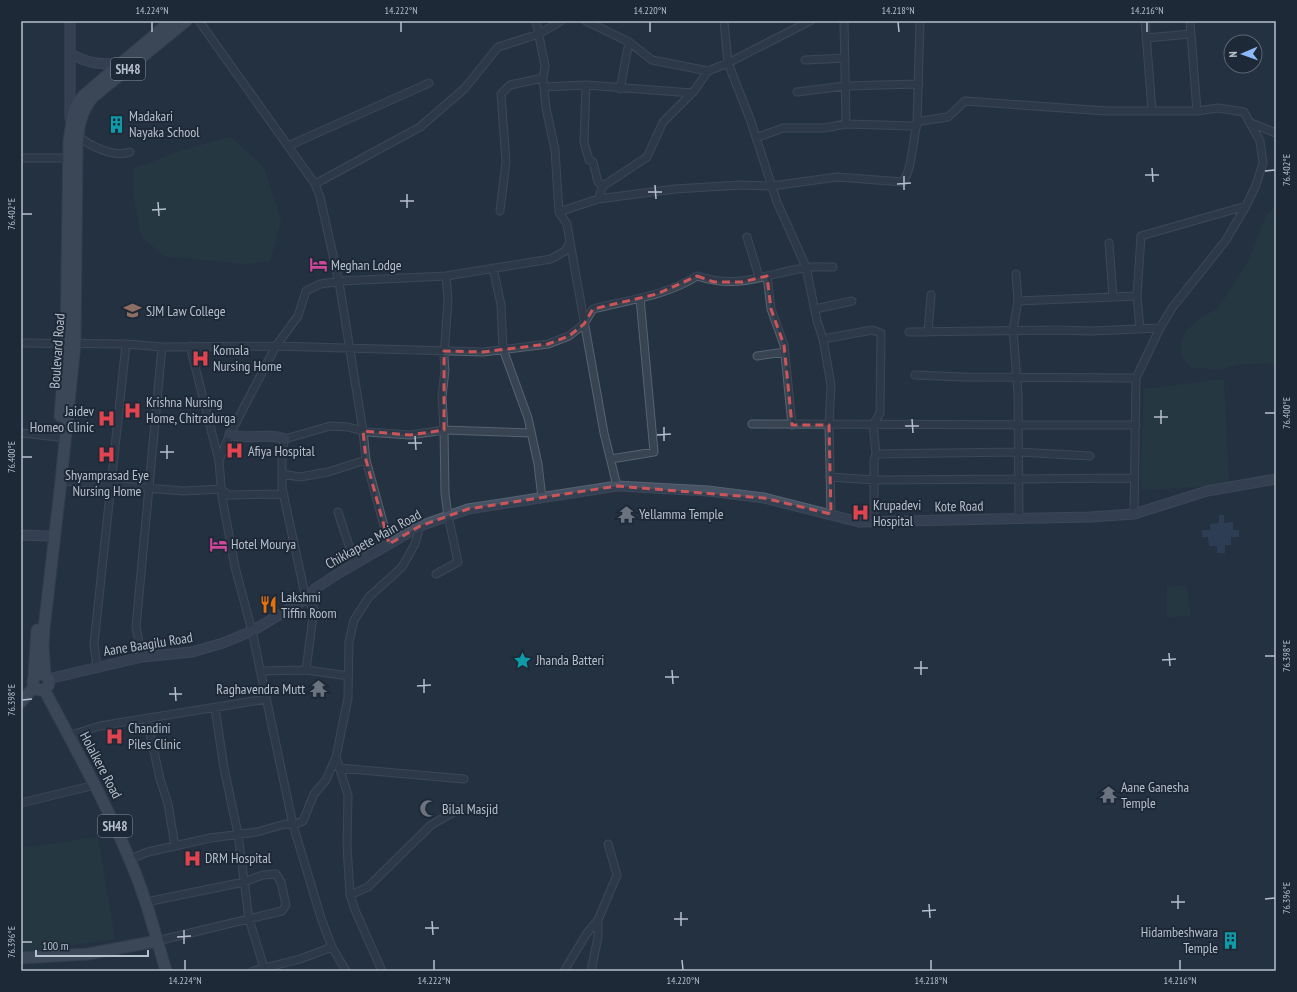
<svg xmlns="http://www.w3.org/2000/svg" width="1297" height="992" font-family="'PT Sans Narrow',sans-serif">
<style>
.green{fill:#274043}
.water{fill:#384e6a}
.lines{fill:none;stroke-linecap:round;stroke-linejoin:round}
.street-casing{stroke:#57626f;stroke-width:9}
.secondary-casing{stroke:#57626f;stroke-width:11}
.primary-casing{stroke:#434d5b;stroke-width:13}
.street{stroke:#394452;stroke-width:7}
.secondary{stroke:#475365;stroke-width:9}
.primary{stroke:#576372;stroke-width:11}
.marked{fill:none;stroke:#cc5559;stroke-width:3;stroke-dasharray:8 5;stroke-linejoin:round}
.ticks{fill:none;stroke:#b6bfcc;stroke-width:1.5}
.labels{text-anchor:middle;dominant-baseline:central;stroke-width:4;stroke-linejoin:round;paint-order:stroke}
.shield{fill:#1e2937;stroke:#88929f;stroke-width:1}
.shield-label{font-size:13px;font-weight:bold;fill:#b6bfcc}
.poi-label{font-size:14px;fill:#b6bfcc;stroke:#1e2937;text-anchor:start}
.street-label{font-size:14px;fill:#b6bfcc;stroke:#1e2937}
.neatline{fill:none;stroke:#b6bfcc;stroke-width:1.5}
.ticks-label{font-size:10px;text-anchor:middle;fill:#b6bfcc}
</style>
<rect width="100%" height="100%" fill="#253242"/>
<path class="green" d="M230,137l34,30 17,54 -11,40 -24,3 -82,-8 -23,-20 -8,-44v-23l47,-18z
M1276,206v157l-36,1 -21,6 -29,-3 -6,-7 -3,-9v-10l7,-12 14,-12 15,-8 14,-20 16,-25 19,-48z
M1224,379l5,106 -87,5 -2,-11 4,-90z
M1186,585l5,31 -24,1v-30z
M98,837l17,102 -94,13v-104z"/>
<path class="water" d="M1219,515h5v8l9,-1v8h6v7h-8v8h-6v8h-8v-7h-8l-1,-9h-6v-7h8v-6l9,-1z"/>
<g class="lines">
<defs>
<path id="street" d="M199,21l116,163 5,13 19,85 24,149 3,29 23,84
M586,21l43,21 23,18 56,11
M724,21l4,42 22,56 27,83 29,65 11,54 6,18 8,46 -2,40 2,89
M844,21l2,103
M1145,21l7,89
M1190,21l7,90
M1146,38l45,-4
M805,60l40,-2
M586,85l-2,57 5,18 4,2 5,20 5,4
M544,87l42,-2 106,8
M620,89l9,-47
M797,92l48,-6 74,-2
M1251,123l25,10
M78,136c12,10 36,22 52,16
M756,138l27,-10h41l22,-4 67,2 8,-5 27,-4 17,-16 141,10h91l21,-3 26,4 16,29 3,22 -7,22 -10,21 -20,34 -54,68 -12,20 -24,50 -2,136
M288,146l141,-63
M21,158h47
M315,184l105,-57 45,-39 33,-41 41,-13 22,-13
M598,199l5,-13 44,-29 16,-35 31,-31 14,-20 20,-8 82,-42
M500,211l6,-49 -5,-68 9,-9 33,-7
M559,212l39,-13 77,-10 66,-4 31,1 65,-9 66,5c10,-16 9,-39 14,-58l3,-103
M747,237l12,40
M570,242l34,191 13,53
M1109,243l4,53
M493,268l8,37 2,44 25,69 10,46 4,34
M1016,274l2,27 -5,29 5,63 1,126
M767,276l4,33 13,36 8,80
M1018,301l119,-5
M815,309l37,-8
M1140,329l-3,-33 4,-60 105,-30
M909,332l150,-2 32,1 69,-3
M928,332l3,-37
M823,339l49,-9 9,3 -1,80 -7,12 3,29 -2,6v62
M21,343l105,1 36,3 114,-1 207,6 65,-8 21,-8 15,-12 9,-15c35,-9 73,-13 104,-33 42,14 67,-2 108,-8 9,-2 19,-1 28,-1
M190,346l29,115
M757,356l28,-4
M915,375l47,2 174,1
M752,424l384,1
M21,433l37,4
M876,454l142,-2 72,4
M611,459l43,-7 -14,-154
M282,474l18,3 28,-5 38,-12
M830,477l44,3 260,-2
M61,481l122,10 38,-2 7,6 56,-1
M338,512l17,52
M436,574l22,-12 -10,-46 -3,-23 -1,-63 87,3
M142,657l-6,-30 26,-280
M97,667l-3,-23 32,-300
M306,670l8,-61 -8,-10 -24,-111v-39l3,-10 45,-13 18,1 18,5 44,3 34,-5 -2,-33 3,-27 -1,-13 4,-58 -2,-23 105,-17 14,-8 5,-9 -3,-18 -8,-12 -4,-62 -9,-42 -3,-30 2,-12 -9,-45
M260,671l46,-1 43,6
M215,708l9,60 14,66 11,85 16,52
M147,720l13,59 8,25 7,42
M68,736l32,-10 166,-27
M336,757l12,38 -1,51 3,49 5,15 27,61
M339,768l125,11
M21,803l74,-18
M130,859l18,-7 62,-14 47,-6 28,-8 8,1 10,-4 11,-27 12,-14 10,-23 12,-59 1,-56 5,-22 15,-23 33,-30 13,-23 5,-18
M350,895l18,-8 63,-62 26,-15 8,-2
M146,902l98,-20 19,-7 13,-1 5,8 5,23 -4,6 -125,30
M332,947l-10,-26 -29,-96 -41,-194 -17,-64 -13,-70 -3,-36 11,-27 46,-88 22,-30 8,-25 14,-7 21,-3 105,-5
M253,971l47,-12 32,-12 14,24
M564,971l23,-38 11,-13
M591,971l7,-34v-17l19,-45 -9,-31"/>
<path id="secondary" d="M70,21v97
M71,54c18,10 28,10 49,10
M230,434c17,7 37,-2 55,5
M21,535l27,1
M48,679l94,-22 50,-5 31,-9 29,-12 54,-32 10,-11 23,-15 81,-47 48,-17 149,-23 91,5 56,7 95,24 231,-5 44,-3 73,-23 69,-12"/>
<path id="primary" d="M60,416l6,-73 3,-202 4,-26 4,-11 6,-8 88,-75
M33 682a8 8 0 1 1 16 0a8 8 0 1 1-16 0Z
M45,675l-2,-29 1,-17 17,-148 14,-138 2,-195c1,-19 3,-36 16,-51l93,-76
M34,677l3,-47
M44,689c29,56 61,111 85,169 16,36 26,75 37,113
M21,702l13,-15
M21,958l67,-4 69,-13"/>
</defs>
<use href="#street" class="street-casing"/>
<use href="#secondary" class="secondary-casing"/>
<use href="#primary" class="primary-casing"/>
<use href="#street" class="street"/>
<use href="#secondary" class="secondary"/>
<use href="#primary" class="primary"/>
</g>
<path d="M0 0H1297V992H0ZM697,276l17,6h28l25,-6 4,33 13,36 8,80h37l2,89 -67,-16 -147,-12 -149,23 -48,17 -31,18 -23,-84 -3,-29 47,4 34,-5v-79l39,1 65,-8 21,-8 15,-12 9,-15 64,-15z" fill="#253242" fill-opacity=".55" fill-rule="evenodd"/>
<path class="marked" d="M697,276l17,6h28l25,-6 4,33 13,36 8,80h37l2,89 -67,-16 -147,-12 -149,23 -48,17 -31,18 -23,-84 -3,-29 47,4 34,-5v-79l39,1 65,-8 21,-8 15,-12 9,-15 64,-15z"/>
<path class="ticks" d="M152,22v10M401,22v10M650,22v10M898,22l1,10M1147,22v10M1152,168l1,14M1265,171l10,-1M1145,175h14M904,176v14M897,184l14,-1M655,185l1,14M648,192h14M407,194v14M400,201h14M158,202l1,14M152,210l14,-1M22,214h10M1161,410v14M1265,413h10M1154,417h14M912,419l1,14M905,426h14M664,427v14M657,435l14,-1M415,436l1,14M408,443h14M167,445v14M160,452h14M22,457h10M1169,653l1,13M1265,656h10M1162,660l14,-1M921,661v14M914,668h14M672,670l1,14M665,677h14M424,679v14M417,686l14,-1M175,687l1,14M169,694h13M22,700l10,-1M1178,895v14M1265,899l10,-1M1171,902h14M929,904l1,14M922,911l14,-1M681,912v14M674,919h14M432,921l1,14M425,928h14M184,930v14M177,937l14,-1M22,942h10M185,960v10M434,960v10M682,960l1,10M931,960v10M1180,960v10"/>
<defs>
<symbol id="building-bare" viewBox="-9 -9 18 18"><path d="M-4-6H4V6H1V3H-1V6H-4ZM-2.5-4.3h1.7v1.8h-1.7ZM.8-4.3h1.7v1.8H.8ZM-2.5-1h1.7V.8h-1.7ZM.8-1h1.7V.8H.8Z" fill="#0f9aa8" stroke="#1e2937" stroke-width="2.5" paint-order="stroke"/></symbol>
<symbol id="hotel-bare" viewBox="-9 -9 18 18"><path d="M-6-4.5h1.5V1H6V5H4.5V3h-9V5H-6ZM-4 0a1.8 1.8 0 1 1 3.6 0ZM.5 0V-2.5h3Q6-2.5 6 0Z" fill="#d1479c" stroke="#1e2937" stroke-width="2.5" paint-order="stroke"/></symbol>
<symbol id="university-bare" viewBox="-9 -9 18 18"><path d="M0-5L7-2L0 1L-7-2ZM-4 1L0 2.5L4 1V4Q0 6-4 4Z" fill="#8d6e63" stroke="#1e2937" stroke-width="2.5" paint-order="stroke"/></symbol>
<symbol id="hospital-bare" viewBox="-9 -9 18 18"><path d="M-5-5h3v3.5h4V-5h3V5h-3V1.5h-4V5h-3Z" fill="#e0444e" stroke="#1e2937" stroke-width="2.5" paint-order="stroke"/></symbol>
<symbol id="temple-bare" viewBox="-9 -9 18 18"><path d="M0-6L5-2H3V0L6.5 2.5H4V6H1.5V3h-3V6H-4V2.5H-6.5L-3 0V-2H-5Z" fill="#6b7280" stroke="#1e2937" stroke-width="2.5" paint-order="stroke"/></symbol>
<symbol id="restaurant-bare" viewBox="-9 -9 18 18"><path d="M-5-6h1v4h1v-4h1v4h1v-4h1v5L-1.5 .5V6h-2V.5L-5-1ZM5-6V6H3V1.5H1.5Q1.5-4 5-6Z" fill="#e8710a" stroke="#1e2937" stroke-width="2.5" paint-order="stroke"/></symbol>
<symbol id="sight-bare" viewBox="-9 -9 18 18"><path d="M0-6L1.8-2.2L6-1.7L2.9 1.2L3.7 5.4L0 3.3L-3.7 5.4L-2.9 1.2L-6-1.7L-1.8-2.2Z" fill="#0f9aa8" stroke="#1e2937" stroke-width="2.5" paint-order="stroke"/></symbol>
<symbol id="mosque-bare" viewBox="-9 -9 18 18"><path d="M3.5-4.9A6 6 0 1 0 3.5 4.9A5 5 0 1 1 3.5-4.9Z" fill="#6b7280" stroke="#1e2937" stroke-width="2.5" paint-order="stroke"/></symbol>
</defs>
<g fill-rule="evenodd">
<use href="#building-bare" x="104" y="112" width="25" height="25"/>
<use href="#hotel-bare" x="306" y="252" width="25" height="25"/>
<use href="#university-bare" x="120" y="298" width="25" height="25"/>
<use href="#hospital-bare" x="188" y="346" width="25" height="25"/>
<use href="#hospital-bare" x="120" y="398" width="25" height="25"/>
<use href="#hospital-bare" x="94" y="406" width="25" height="25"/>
<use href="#hospital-bare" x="222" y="438" width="25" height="25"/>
<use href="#hospital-bare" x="94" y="442" width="25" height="25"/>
<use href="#hospital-bare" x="848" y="500" width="25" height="25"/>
<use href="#temple-bare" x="614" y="502" width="25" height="25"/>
<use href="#hotel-bare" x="206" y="532" width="25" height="25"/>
<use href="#restaurant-bare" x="256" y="592" width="25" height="25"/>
<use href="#sight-bare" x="510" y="648" width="25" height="25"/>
<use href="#temple-bare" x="306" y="676" width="25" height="25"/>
<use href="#hospital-bare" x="102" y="724" width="25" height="25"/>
<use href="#temple-bare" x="1096" y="782" width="25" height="25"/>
<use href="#mosque-bare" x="416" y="796" width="25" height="25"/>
<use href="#hospital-bare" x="180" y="846" width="25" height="25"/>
<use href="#building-bare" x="1218" y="928" width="25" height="25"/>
</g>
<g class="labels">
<g class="shield">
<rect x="111" y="58" width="34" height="22" rx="3"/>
<rect x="98" y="815" width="34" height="22" rx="3"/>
</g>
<g class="shield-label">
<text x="128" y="69">SH48</text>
<text x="115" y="826">SH48</text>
</g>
<g class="poi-label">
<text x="129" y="116">Madakari<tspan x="129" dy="16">Nayaka School</tspan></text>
<text x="331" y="265">Meghan Lodge</text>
<text x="146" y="311">SJM Law College</text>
<text x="213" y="350">Komala<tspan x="213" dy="16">Nursing Home</tspan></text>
<text x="146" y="402">Krishna Nursing<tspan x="146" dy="16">Home, Chitradurga</tspan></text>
<text x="94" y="411" text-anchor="end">Jaidev<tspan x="94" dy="16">Homeo Clinic</tspan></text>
<text x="248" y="451">Afiya Hospital</text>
<text x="107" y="475" text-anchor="middle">Shyamprasad Eye<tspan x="107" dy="16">Nursing Home</tspan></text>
<text x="873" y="505">Krupadevi<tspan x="873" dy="16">Hospital</tspan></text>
<text x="639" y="514">Yellamma Temple</text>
<text x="231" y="544">Hotel Mourya</text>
<text x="281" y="597">Lakshmi<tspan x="281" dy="16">Tiffin Room</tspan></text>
<text x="536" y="660">Jhanda Batteri</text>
<text x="305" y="689" text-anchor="end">Raghavendra Mutt</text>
<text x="128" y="728">Chandini<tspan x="128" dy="16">Piles Clinic</tspan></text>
<text x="1121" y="787">Aane Ganesha<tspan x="1121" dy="16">Temple</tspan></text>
<text x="442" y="809">Bilal Masjid</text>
<text x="205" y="858">DRM Hospital</text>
<text x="1218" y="932" text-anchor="end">Hidambeshwara<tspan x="1218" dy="16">Temple</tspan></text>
</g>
<g class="street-label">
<text transform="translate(57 351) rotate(-86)">Boulevard Road</text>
<text transform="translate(959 506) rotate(-1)">Kote Road</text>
<text transform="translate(373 539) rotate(-29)">Chikkapete Main Road</text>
<text transform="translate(148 644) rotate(-9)">Aane Baagilu Road</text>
<text transform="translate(101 765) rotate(62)">Holalkere Road</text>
</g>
</g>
<rect width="1297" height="992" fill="none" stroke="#1e2937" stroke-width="44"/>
<g transform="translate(1243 54) rotate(268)"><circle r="19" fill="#1e2937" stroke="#5b6573"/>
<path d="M0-3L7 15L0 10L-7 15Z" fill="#8bb9fc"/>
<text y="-6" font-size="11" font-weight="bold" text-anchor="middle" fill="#b6bfcc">N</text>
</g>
<path d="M36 950v6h112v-6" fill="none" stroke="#b6bfcc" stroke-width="2"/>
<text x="42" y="950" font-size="12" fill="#b6bfcc" stroke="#1e2937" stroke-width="3" paint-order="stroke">100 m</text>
<rect x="22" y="22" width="1253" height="948" class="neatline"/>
<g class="ticks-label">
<text x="152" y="14">14.224°N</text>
<text x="401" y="14">14.222°N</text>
<text x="650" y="14">14.220°N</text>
<text x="898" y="14">14.218°N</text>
<text x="1147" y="14">14.216°N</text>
<text transform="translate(1286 170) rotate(-90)" y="4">76.402°E</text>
<text transform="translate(11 214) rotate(-90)" y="4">76.402°E</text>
<text transform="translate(1286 413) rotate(-90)" y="4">76.400°E</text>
<text transform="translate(11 457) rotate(-90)" y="4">76.400°E</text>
<text transform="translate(1286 656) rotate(-90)" y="4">76.398°E</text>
<text transform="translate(11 700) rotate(-90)" y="4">76.398°E</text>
<text transform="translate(1286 898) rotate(-90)" y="4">76.396°E</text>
<text transform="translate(11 942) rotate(-90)" y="4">76.396°E</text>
<text x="185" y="984">14.224°N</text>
<text x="434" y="984">14.222°N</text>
<text x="683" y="984">14.220°N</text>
<text x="931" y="984">14.218°N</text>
<text x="1180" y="984">14.216°N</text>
</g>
</svg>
